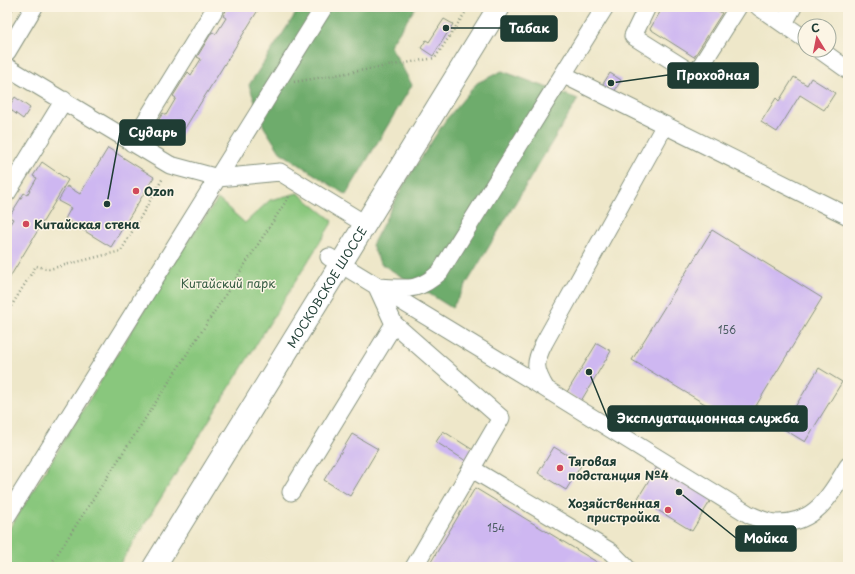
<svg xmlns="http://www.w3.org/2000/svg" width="855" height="574" font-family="'Playpen Sans',sans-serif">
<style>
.green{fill:#89c77d;stroke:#548258}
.forest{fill:#6eac6c;stroke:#467450}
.building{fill:#ceb7f1}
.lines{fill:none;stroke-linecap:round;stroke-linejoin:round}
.minor-casing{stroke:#86927e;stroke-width:19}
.major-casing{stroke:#86927e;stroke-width:24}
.path{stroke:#86927e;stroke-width:2.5;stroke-dasharray:1 3;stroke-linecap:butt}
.minor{stroke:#fff;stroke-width:17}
.major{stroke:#fff;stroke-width:22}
.poi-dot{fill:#d1495b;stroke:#fcf5e5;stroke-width:1.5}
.labels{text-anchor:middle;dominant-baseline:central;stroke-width:3;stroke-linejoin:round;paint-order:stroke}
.number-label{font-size:10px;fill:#4b5c63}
.poi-label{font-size:12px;font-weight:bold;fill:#1f3d34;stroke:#fcf5e5;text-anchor:start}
.park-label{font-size:12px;fill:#3a6046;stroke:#fcf5e5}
.street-label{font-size:12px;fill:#1f3d34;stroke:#fcf5e5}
.leader{fill:none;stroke:#1f3d34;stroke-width:1.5}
.callout-dot{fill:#1f3d34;stroke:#fcf5e5;stroke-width:1.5}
.callout{fill:#1f3d34;stroke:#1f3d34;stroke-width:1.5}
.callout-label{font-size:13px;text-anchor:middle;font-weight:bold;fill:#fff}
</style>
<rect width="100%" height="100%" fill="#fcf5e5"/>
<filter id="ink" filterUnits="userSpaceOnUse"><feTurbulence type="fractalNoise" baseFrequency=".025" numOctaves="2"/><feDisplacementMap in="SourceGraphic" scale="8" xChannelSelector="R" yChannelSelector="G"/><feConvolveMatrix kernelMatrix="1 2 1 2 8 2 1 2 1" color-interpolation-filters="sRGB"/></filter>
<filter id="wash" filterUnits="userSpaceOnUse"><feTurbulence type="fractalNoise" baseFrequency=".012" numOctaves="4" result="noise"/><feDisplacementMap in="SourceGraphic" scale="16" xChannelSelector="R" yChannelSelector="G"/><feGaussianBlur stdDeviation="0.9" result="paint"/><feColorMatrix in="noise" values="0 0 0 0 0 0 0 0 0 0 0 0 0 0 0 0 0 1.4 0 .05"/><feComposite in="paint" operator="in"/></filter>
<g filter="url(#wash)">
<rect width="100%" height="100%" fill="#eee7c9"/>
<path class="green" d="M298,193l35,28 -215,346h-111v-34l175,-284 36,-50 27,24 25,-23z"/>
<path class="forest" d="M300,7h116l-26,38 22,40 -66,110 -66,-43 -16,-25 -15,-42z
M502,71l76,28 -126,209 -72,-45 -8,-18 32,-61 41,-63 32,-38z"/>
<g id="blocks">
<path class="building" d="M7,7h7l-7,12z
M228,7h32l-83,134 -23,-14 9,-14 3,2 10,-17 -3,-2 15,-24 3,3 10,-16 -4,-2 15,-25 4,2 10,-16 -3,-2z
M663,7h48l11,6 -28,44 -44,-28z
M444,19l9,5 -20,32 -12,-8 5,-8 3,2z
M610,73l11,7 -8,14 -12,-7z
M794,77l13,8 4,-7 24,15 -11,17 -24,-15 -23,37 -16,-10 15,-24 3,3z
M15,97l15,11 -7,11 -15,-11z
M108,148l46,29 -43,70 -46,-28 6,-11 -13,-7 9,-15 13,8z
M42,162l26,18 -61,102v-53l6,-10 -4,-2 15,-24 3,2 10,-17 -4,-2z
M712,230l110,68 -79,129 -111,-67z
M597,343l14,8 -30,50 -14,-9z
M819,368l23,14 -37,60 -23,-14z
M443,431l30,19 -7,11 -30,-19z
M352,434l26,15 -28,47 -26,-16z
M554,447l28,17 -16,26 -28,-17z
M660,462l54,33 -22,36 -54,-33z
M475,488l130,79h-177z"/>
</g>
</g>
<g filter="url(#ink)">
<use href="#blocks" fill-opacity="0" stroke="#86927e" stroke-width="1"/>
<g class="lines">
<defs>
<path id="minor" d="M647,7l-14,29 62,39 43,-68
M759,7l46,32
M784,23l9,-16
M820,50l28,20
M7,52l27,-45
M7,67l163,98 48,13 62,-6 85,52
M564,75l284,141
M665,125l-121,218c-10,20 -10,26 2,46l204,126c8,3 18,8 27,8 38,1 54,-28 71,-57
M132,143l84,-136
M7,193l57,-93
M329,257l217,132
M377,287c29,1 40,6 63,-15l165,-265
M377,287l17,37 107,94 -87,149
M472,469l139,83 15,15
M291,492l103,-168
M7,516l317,-509"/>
<g id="major">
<path id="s1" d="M154,567l345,-560"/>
</g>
</defs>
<use href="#minor" class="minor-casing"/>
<use href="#major" class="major-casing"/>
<path class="path" d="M294,82l141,-24 34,-51
M7,313l29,-47 13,3 72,-18 42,-73
M49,567l241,-372"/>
<use href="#minor" class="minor"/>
<use href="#major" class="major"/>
</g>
</g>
<g class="poi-dot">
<circle cx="136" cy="191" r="4"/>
<circle cx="26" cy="224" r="4"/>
<circle cx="560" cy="468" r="4"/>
<circle cx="668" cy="510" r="4"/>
</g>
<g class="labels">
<g class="number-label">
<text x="727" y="329">156</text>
<text x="496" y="527">154</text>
</g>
<g class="poi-label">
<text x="144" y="191">Ozon</text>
<text x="34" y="224">Китайская стена</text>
<text x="568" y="461">Тяговая<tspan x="568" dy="14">подстанция №4</tspan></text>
<text x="660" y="503" text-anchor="end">Хозяйственная<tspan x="660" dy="14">пристройка</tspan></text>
</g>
<g class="park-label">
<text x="228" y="283">Китайский парк</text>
</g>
<g class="street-label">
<text stroke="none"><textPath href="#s1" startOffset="329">МОСКОВСКОЕ ШОССЕ</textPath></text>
</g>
</g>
<path class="leader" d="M446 28L501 28M611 83L668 75M107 204L120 133M589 372L608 419M679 492L736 538"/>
<g class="callout-dot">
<circle cx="446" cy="28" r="4"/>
<circle cx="611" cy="83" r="4"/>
<circle cx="107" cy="204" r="4"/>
<circle cx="589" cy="372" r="4"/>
<circle cx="679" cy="492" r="4"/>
</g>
<g class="callout">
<rect x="501" y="16" width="56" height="25" rx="4"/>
<rect x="668" y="63" width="90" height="25" rx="4"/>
<rect x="120" y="120" width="65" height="25" rx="4"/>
<rect x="608" y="406" width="199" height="25" rx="4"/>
<rect x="736" y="526" width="60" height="25" rx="4"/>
</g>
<g class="callout-label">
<text x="529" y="33">Табак</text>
<text x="713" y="80">Проходная</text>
<text x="153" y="137">Сударь</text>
<text x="708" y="423">Эксплуатационная служба</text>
<text x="766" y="543">Мойка</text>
</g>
<rect width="855" height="574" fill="none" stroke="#fcf5e5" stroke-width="24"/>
<g transform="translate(817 38) rotate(350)"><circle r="19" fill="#fcf5e5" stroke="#a4ab9e"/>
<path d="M0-3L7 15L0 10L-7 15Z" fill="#d1495b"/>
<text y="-6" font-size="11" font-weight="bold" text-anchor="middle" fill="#1f3d34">С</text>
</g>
</svg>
